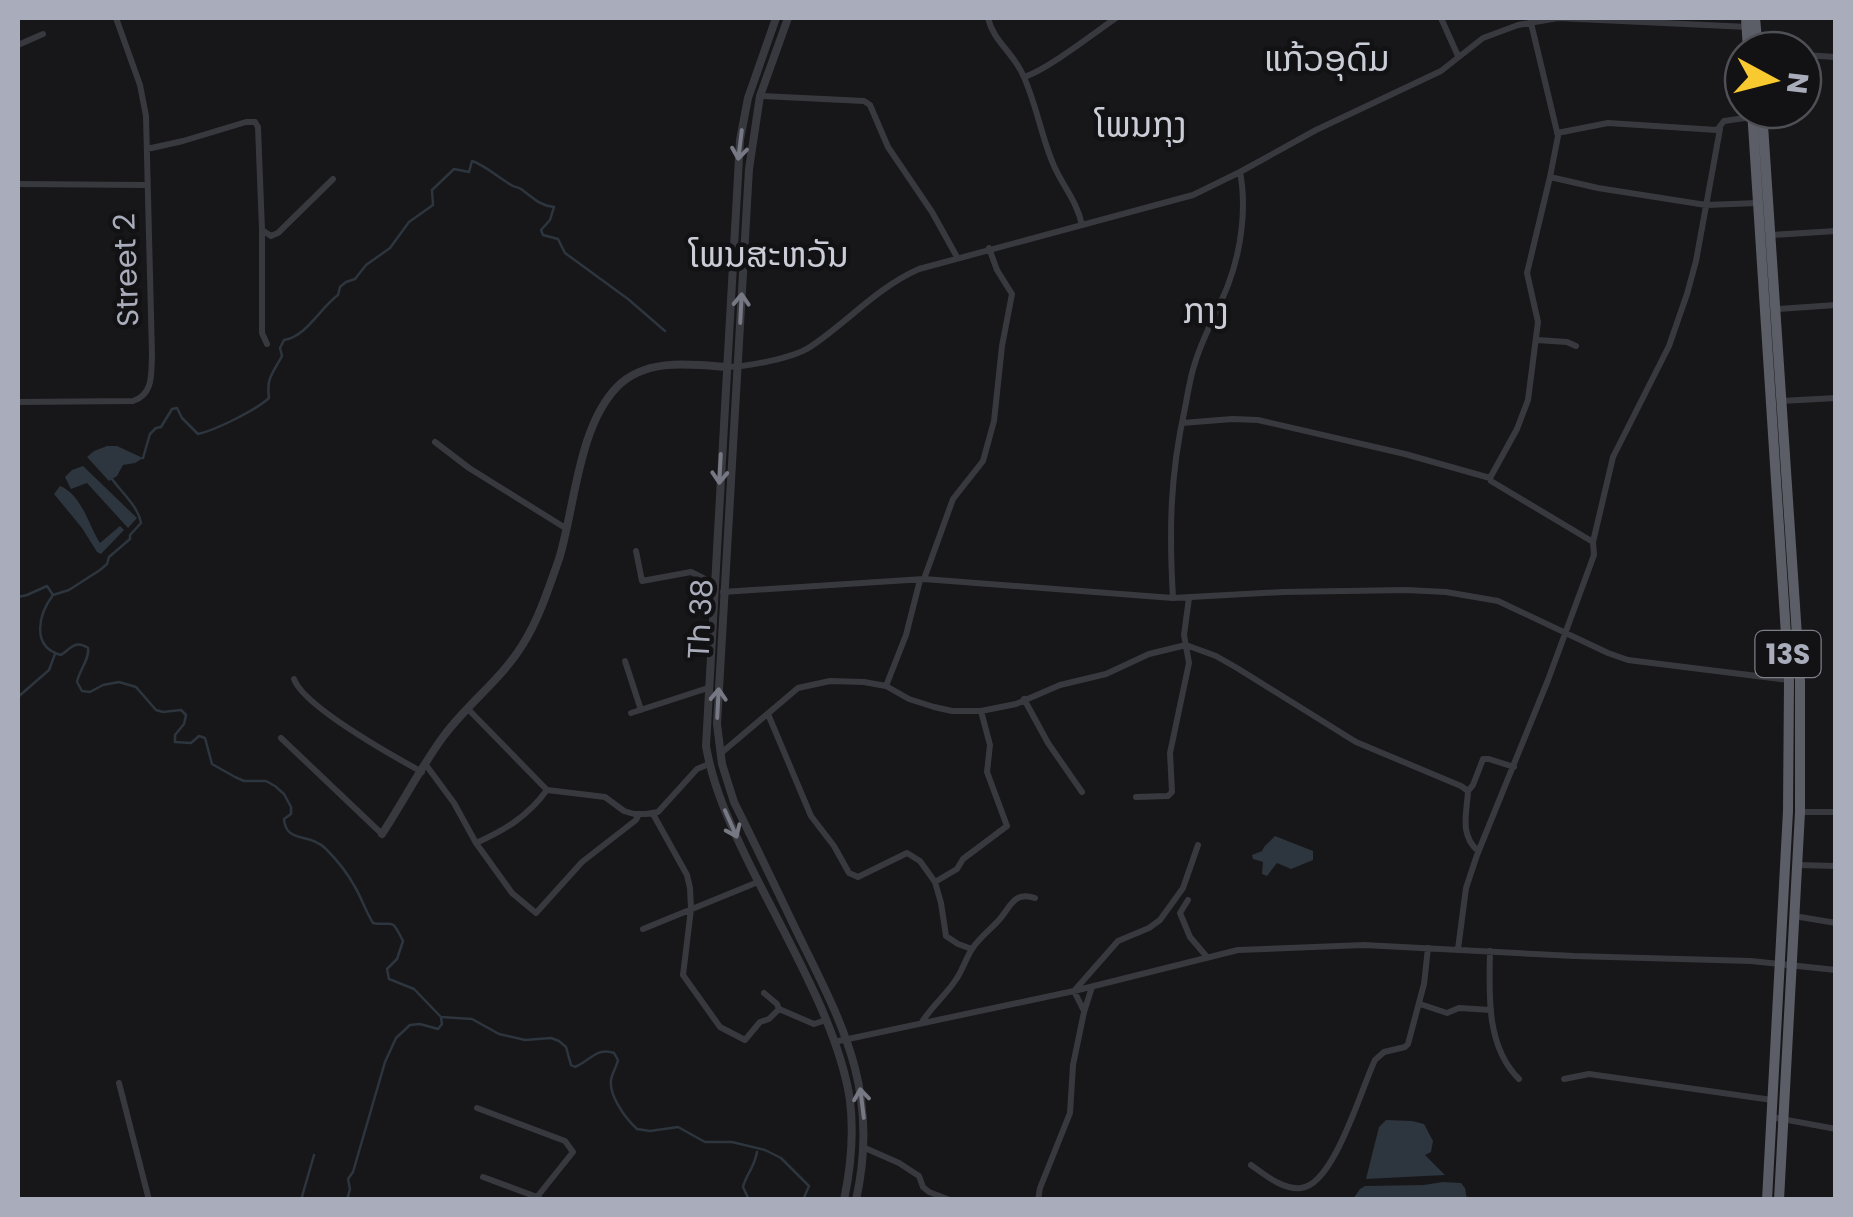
<svg xmlns="http://www.w3.org/2000/svg" width="1853" height="1217" font-family="Poppins,'Noto Sans Lao',sans-serif">
<style>
.water{fill:#2d353e}
.lines{fill:none;stroke-linecap:round;stroke-linejoin:round}
.stream{stroke:#2d353e;stroke-width:2.5}
.minor{stroke:#38383f;stroke-width:6}
.tertiary{stroke:#38383f;stroke-width:8}
.trunk{stroke:#5c5e67;stroke-width:10}
.oneway{stroke:#767883}
.labels{text-anchor:middle;dominant-baseline:central;stroke-width:9;stroke-linejoin:round;paint-order:stroke}
.shield{fill:#121214;stroke:#7c7e88;stroke-width:2.5}
.shield-label{font-size:28px;font-weight:bold;fill:#a9acba}
.street-label{font-size:30px;fill:#a9acba;stroke:#121214}
.quarter-label{font-size:35px;fill:#caccd6;stroke:#121214}
</style>
<rect width="100%" height="100%" fill="#171719"/>
<path class="water" d="M107,446h10l26,12 -8,5 -12,2 -6,11 -8,5 -22,-24 7,-6z
M83,466l54,52 -9,10 -41,-45 -16,6 -6,-12 7,-7z
M60,486c22,9 28,38 40,57l20,-17 4,4 -23,24 -4,-2 -15,-24 -28,-34z
M1275,836l38,15v9l-22,9 -14,-6 -10,13 -5,-2 1,-12 -10,-3 -1,-4 10,-4 2,-4z
M1386,1120l26,1 12,3 9,17 -2,11 -6,3 20,20 -79,4 13,-52z
M1443,1182l18,1 4,5 2,11h-114l7,-10 5,-3 59,-1z"/>
<g class="lines">
<path class="stream" d="M143,458l7,-24 6,-6 5,-1 11,-18 5,-1 5,10 16,16c18,-4 58,-24 71,-36 -3,-20 4,-25 13,-42l-2,-8 4,-8c22,-3 36,-32 54,-45l2,-8 6,-5 9,-3 11,-14 24,-17 19,-26 24,-17 -1,-15 22,-21 15,3 3,-11c13,4 28,18 41,25 2,1 5,1 8,3 11,8 19,17 33,18l-4,13 -9,10 2,5 15,4 7,14 63,46 37,32
M53,595l16,-5 31,-20 7,-6 2,-7 21,-18v-4l11,-12c-3,-17 -19,-30 -29,-44
M18,597l9,-2 20,-9 6,9c-15,20 -22,52 8,60 11,-8 15,-15 27,-7 2,10 -9,23 -11,34l5,9 8,1 13,-7 16,-3 17,5 20,23 7,2 18,-2 5,5 -2,9 -9,11v7l16,1 8,-7 6,2 7,26 23,13 9,4h22l9,5 9,8 7,13v7l-7,5c2,25 25,13 42,30 10,10 22,25 29,38 7,12 11,25 18,36 21,4 17,-8 30,18l-6,18 -10,10 2,10 25,10 27,28 31,2 27,15 26,6 26,-2 8,3 7,6 5,18 4,2c15,-6 21,-20 39,-14l4,7c-1,5 -4,10 -6,16 -6,16 13,42 25,53l13,2 28,-4 27,15h27l33,8 16,8 28,28 -6,14
M18,697l31,-27 6,-16
M301,1200l13,-45
M347,1200l3,-11 -2,-10 5,-7 32,-110 11,-24 14,-13 10,-1 18,5 4,-5 -1,-6
M749,1200l-6,-13c3,-13 11,-18 14,-35"/>
<path class="minor" d="M988,18c5,22 23,33 33,53 14,27 19,61 31,90 8,22 25,39 30,64
M1441,18l17,38
M18,45l25,-11
M1803,55l33,2
M1024,77c23,-7 70,-44 92,-59
M760,96l104,5 6,4 18,42 44,65 25,45
M1557,133l51,-10 109,7 7,-9 28,-4
M147,149l36,-8 63,-19h9l3,5 4,103 9,6 7,-3 55,-54
M1550,177l48,11 108,17 52,-2
M18,184l128,1
M262,231v102l5,11
M1772,235l64,-4
M1777,309l59,-4
M1537,340l30,2 9,4
M726,367c21,0 67,-9 84,-20 38,-25 66,-59 109,-78l274,-74 47,-23 76,-42 125,-59 42,-33 35,-13 40,-7 190,9
M1781,401l55,-3
M18,402l115,-1c21,-7 18,-28 19,-46l-6,-239 -6,-31 -24,-67
M1182,423l50,-4 26,1 147,34 85,24 1,3 102,61 1,13 -46,125 -71,175 -11,33 -8,61
M435,442l34,26 98,61
M1490,478l27,-49 11,-29 10,-78 -11,-49 23,-96 8,-41 -27,-113
M1593,542l20,-85 56,-111 18,-52 9,-33 24,-132
M636,551l6,30 49,-9 22,11
M924,579l29,-80 30,-38 11,-40 8,-75 10,-52 -15,-24 -8,-22
M723,592l201,-13 249,19 110,-6 123,-2 40,2 52,9 110,52 20,7 161,20
M1173,598c-4,-68 -3,-123 12,-190 3,-15 5,-31 10,-45 8,-27 23,-52 33,-78 13,-34 19,-77 12,-113
M625,661l16,49
M294,679c10,28 99,77 128,93
M886,686l20,-51 14,-55
M1024,699l24,44 34,49
M467,708l80,82 58,7 19,14 10,3h12l12,-2 39,-43 12,-5
M631,713l77,-25
M768,714l43,102 23,30 15,27 9,4 49,-24 13,8 15,21 22,-13 6,-10 44,-33 -20,-54 3,-27 -9,-34
M281,738l101,96
M720,754l78,-66 32,-7 34,1 22,4 23,13 25,8 18,4h29l35,-7 44,-19 46,-11 43,-20 37,-9 30,11 21,12 119,74 105,44 7,5 5,-6 10,-26h6l25,8
M426,765l28,38 22,40c29,-13 51,-26 71,-53
M1468,791c-1,22 -9,43 10,60
M1136,797l32,-1 4,-4 -2,-39 19,-90 -5,-28 5,-37
M1801,812h35
M653,814l34,61 3,13 1,21 -8,66 37,52 25,13 15,-18 9,-3 10,-10 -2,-5 -13,-11
M476,843l36,50 24,20 46,-51 54,-42 3,-6
M1797,865l39,1
M935,882l6,21 5,33 12,8 14,5
M1188,900l-8,13 10,24 17,20
M1794,916l42,7
M643,929l115,-47
M1490,951c-1,43 -4,96 29,128
M1420,1004l27,9 12,-5 32,2
M779,1009l35,15 12,-4
M1083,1009l-9,-18 44,-50 31,-13 11,-8 23,-32 15,-43
M922,1022c10,-16 25,-28 35,-44 6,-9 9,-20 15,-29 7,-11 18,-19 27,-29 12,-14 15,-29 36,-22
M834,1042l240,-51 164,-41 126,-5 210,11 177,5 85,9
M1564,1079l25,-5 183,26
M119,1083l30,117
M477,1108l88,33 8,11 -36,45 5,3
M1771,1117l65,12
M865,1148l34,15 20,13 4,11 6,5 21,8
M1251,1165c14,10 32,25 50,23 33,-3 60,-99 74,-128l9,-8 21,-5 3,-3 16,-60 4,-36
M483,1177l54,20
M1038,1200l2,-12 30,-75 3,-48 11,-53 8,-25"/>
<path class="tertiary" d="M776,18l-28,80 -8,42 -34,606c7,41 24,78 42,115 35,72 90,161 102,239 4,34 1,67 -6,100
M788,18l-28,78 -11,73 -32,555 5,40 12,38c22,44 43,88 64,132 46,93 82,159 58,266
M382,834c21,-32 39,-67 61,-97 24,-33 59,-58 80,-93 16,-25 26,-57 36,-85 16,-52 19,-132 58,-172 28,-29 73,-23 109,-20"/>
<path class="trunk" d="M1746,18l2,32
M1755,18l3,32
M1752,110l37,571 -1,130 -21,389
M1762,110l38,571v131l-21,388"/>
</g>
<defs><path id="oneway-shaft" d="M-6 0H5M1.5-3L5.5 0L1.5 3" fill="none" stroke-width="1.6" stroke-linecap="round" stroke-linejoin="round" transform="scale(2.5)"/></defs>
<g class="oneway">
<use href="#oneway-shaft" transform="translate(740 145) rotate(97)"/>
<use href="#oneway-shaft" transform="translate(741 308) rotate(-87)"/>
<use href="#oneway-shaft" transform="translate(720 469) rotate(93)"/>
<use href="#oneway-shaft" transform="translate(718 703) rotate(-87)"/>
<use href="#oneway-shaft" transform="translate(731 824) rotate(66)"/>
<use href="#oneway-shaft" transform="translate(862 1103) rotate(-97)"/>
</g>
<g class="labels">
<rect class="shield" x="1755.5" y="631" width="65" height="46" rx="8"/>
<g class="shield-label">
<text x="1788" y="654">13S</text>
</g>
<g class="street-label">
<text transform="translate(126 270) rotate(-92)">Street 2</text>
<text transform="translate(700 619) rotate(-87)">Th 38</text>
</g>
<g class="quarter-label">
<text x="1327" y="58">ແກ້ວອຸດົມ</text>
<text x="1141" y="124">ໂພນກຸງ</text>
<text x="769" y="254">ໂພນສະຫວັນ</text>
<text x="1206" y="310">ກາງ</text>
</g>
</g>
<rect width="1853" height="1217" fill="none" stroke="#a9acba" stroke-width="40"/>
<g transform="translate(1773 80) rotate(97)"><circle r="48" fill="#121214" stroke="#4e5056" stroke-width="2.5"/>
<path d="M0-8L18 38L0 25L-18 38Z" fill="#f9c930"/>
<text y="-15" font-size="28" font-weight="bold" text-anchor="middle" fill="#a9acba">N</text>
</g>
</svg>
